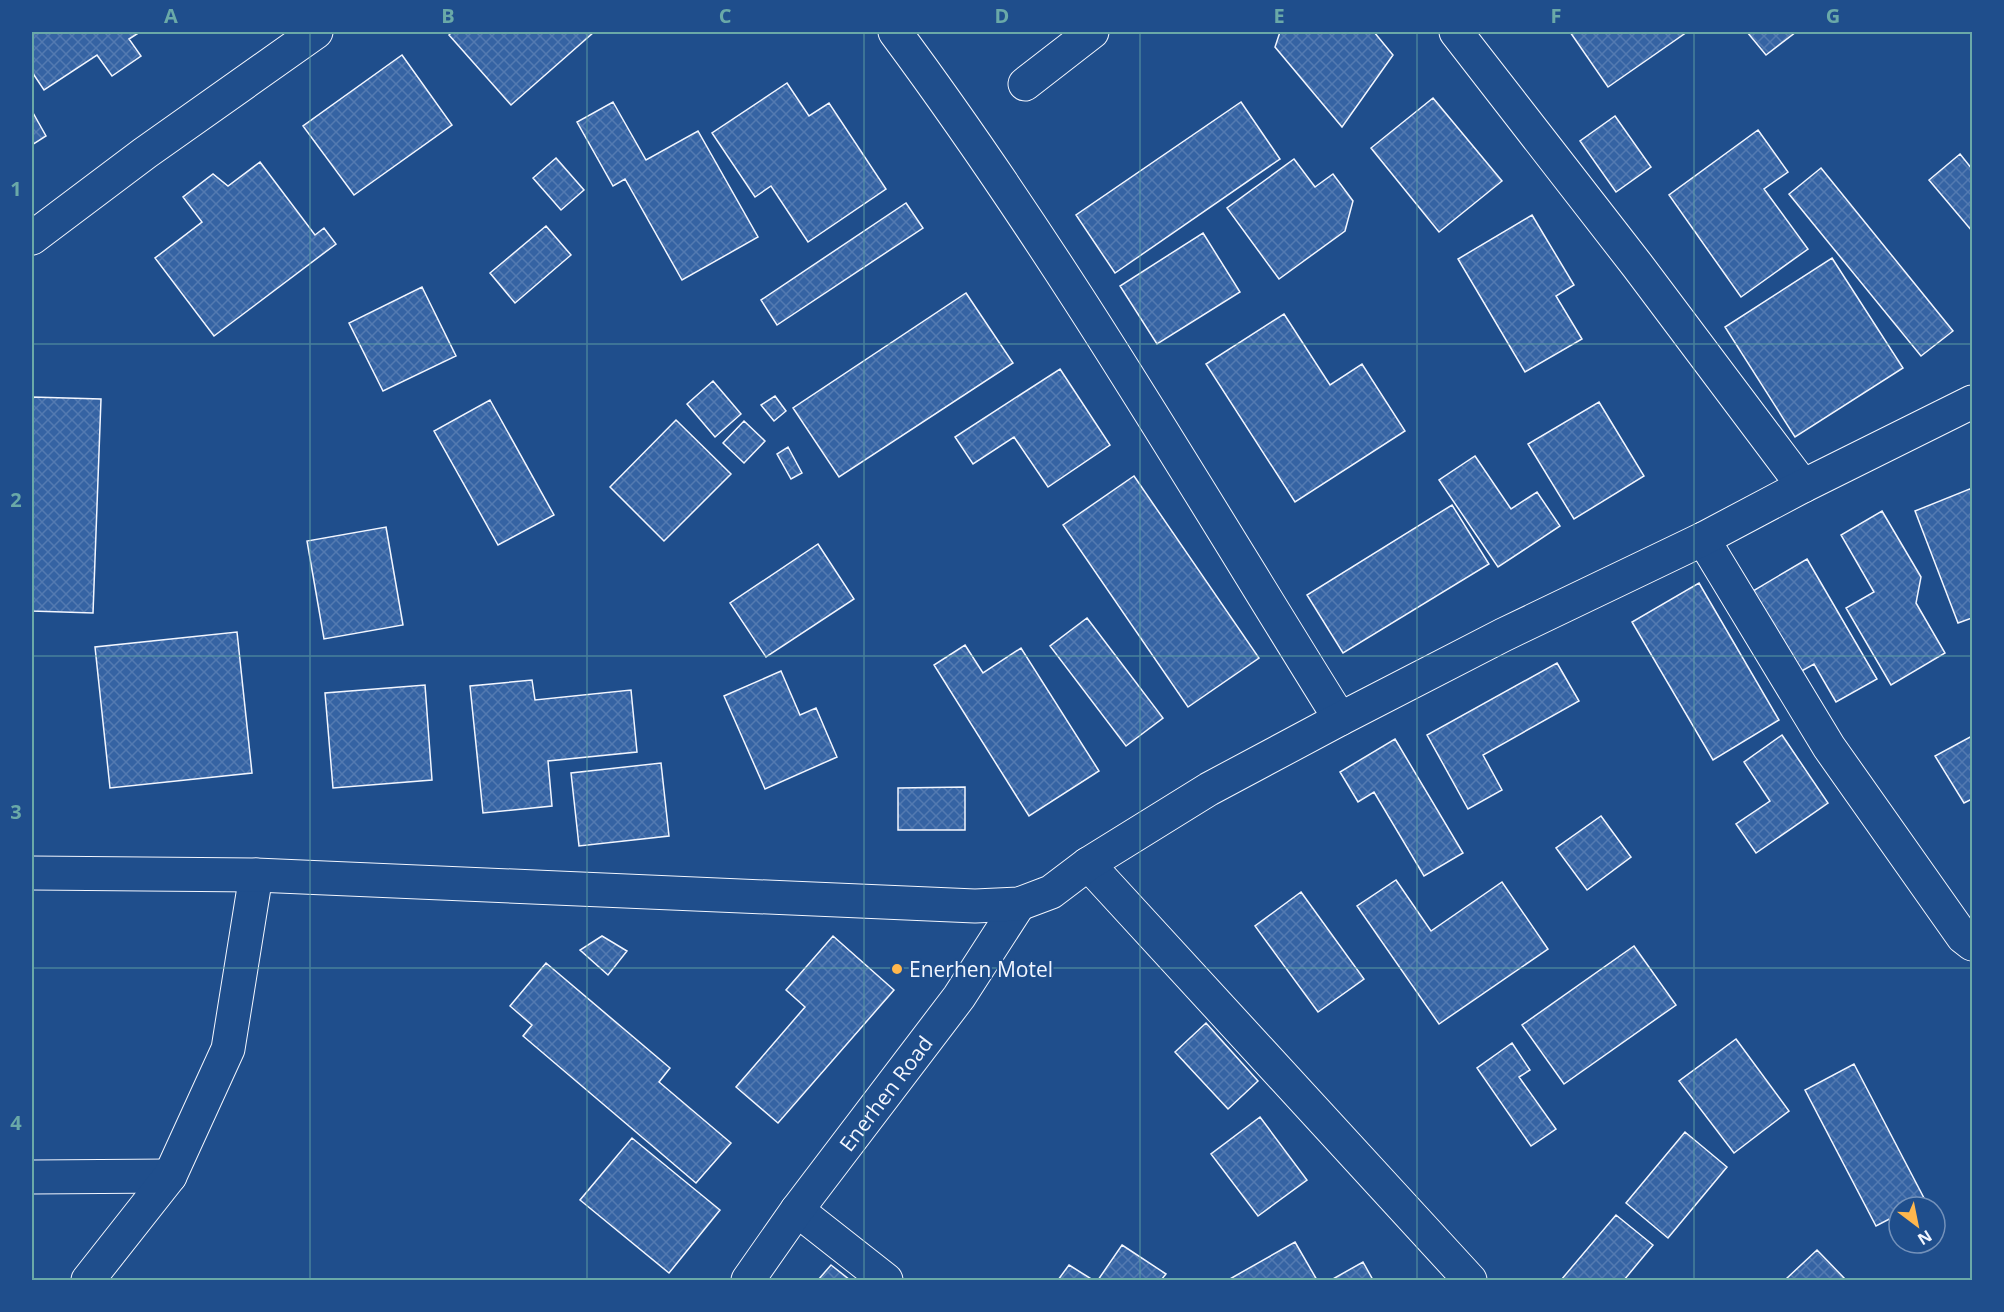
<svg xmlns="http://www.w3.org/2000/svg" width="2004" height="1312" font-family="'Open Sans',sans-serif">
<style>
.building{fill:url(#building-cross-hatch);stroke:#f2f6ff;stroke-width:1.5}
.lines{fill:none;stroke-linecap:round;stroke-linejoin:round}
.minor-casing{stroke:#f2f6ff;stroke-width:35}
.major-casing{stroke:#f2f6ff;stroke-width:35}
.minor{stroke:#1f4e8c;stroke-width:33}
.major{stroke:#1f4e8c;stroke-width:33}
.grid{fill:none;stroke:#6aa9a8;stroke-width:1.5;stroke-opacity:0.55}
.poi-dot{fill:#ffb74d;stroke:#1f4e8c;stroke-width:2}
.labels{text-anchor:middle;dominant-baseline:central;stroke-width:4.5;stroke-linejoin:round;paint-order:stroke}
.poi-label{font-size:21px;fill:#f2f6ff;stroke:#1f4e8c;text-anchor:start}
.street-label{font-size:21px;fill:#f2f6ff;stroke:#1f4e8c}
.neatline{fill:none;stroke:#6aa9a8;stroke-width:2}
.grid-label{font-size:20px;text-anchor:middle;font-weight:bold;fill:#6aa9a8}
</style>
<defs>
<pattern id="building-cross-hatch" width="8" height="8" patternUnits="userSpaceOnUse" patternTransform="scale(1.5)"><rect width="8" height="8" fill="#3563a3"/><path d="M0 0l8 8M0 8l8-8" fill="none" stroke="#537ab1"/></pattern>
</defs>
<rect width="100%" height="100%" fill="#1f4e8c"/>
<path class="building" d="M32,32h108l-11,7 12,17 -29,20 -15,-21 -53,35 -12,-18z
M452,32h142l-83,73 -62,-70z
M1280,32h94l19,23 -51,72 -67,-80z
M1570,32h117l-79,55z
M1747,32h49l-30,23z
M402,55l50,70 -98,70 -51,-69z
M787,83l22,33 20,-13 57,86 -78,53 -37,-56 -16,11 -43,-64z
M1433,98l69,83 -63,51 -68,-84z
M613,102l33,58 52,-29 60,106 -76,43 -57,-101 -12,7 -36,-64z
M1241,102l39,57 -165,114 -39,-58z
M32,111l14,25 -14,9z
M1615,116l36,51 -35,25 -36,-51z
M1758,130l30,42 -24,17 44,60 -67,48 -72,-102z
M1960,154l12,15v62l-43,-51z
M556,158l28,32 -23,20 -28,-32z
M1294,159l21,28 18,-13 20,27 -8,30 -66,48 -52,-71z
M260,162l55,73 9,-7 12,16 -122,92 -59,-78 47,-36 -19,-25 30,-23 15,12z
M1821,168l132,163 -32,25 -132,-162z
M906,203l17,25 -146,97 -16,-25z
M1532,215l42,70 -18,11 26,43 -57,33 -67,-113z
M546,226l25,29 -56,48 -25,-30z
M1203,233l37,59 -83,52 -37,-58z
M1832,258l71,110 -108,69 -70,-110z
M422,287l34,69 -73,35 -34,-68z
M966,293l47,70 -174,114 -46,-69z
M1284,314l46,71 32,-21 43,67 -110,71 -89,-138z
M1060,369l50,76 -62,42 -34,-50 -41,27 -18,-27z
M713,381l28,33 -26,23 -28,-33z
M775,396l11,15 -12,10 -13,-16z
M32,397l69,2 -8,214 -61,-2z
M490,400l64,115 -56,30 -64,-114z
M1599,402l45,74 -70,43 -46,-75z
M676,420l55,54 -67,67 -54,-54z
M744,421l21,20 -21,22 -21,-20z
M788,447l14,26 -11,6 -14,-25z
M1475,456l36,53 26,-17 23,34 -62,41 -59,-87z
M1134,476l125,182 -71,49 -125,-182z
M1972,488v130l-14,5 -43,-112z
M1452,505l37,59 -146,89 -36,-58z
M1882,511l39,66 -5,26 29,50 -54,32 -45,-77 28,-16 -33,-57z
M386,527l17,98 -79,14 -17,-98z
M818,544l36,55 -88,58 -36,-54z
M1807,559l70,120 -41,23 -22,-38 -14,8 -47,-81z
M1699,583l80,137 -66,40 -81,-138z
M1087,618l76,100 -37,28 -76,-100z
M237,632l15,141 -142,15 -15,-141z
M965,645l18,28 38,-25 78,123 -70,45 -95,-151z
M1557,663l22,38 -96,54 19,35 -34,19 -41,-74z
M781,671l19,44 16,-7 21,49 -72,32 -41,-93z
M532,680l3,20 96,-10 6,62 -89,9 4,45 -69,7 -13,-127z
M425,685l7,95 -99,8 -8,-95z
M1782,735l46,68 -72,50 -20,-29 34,-23 -26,-39z
M1972,736v63l-8,4 -29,-47z
M1395,739l68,114 -39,23 -50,-84 -16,10 -18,-30z
M661,763l8,73 -90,10 -8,-73z
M965,787v43h-67v-42z
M1601,816l30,41 -44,33 -31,-42z
M1396,880l35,51 71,-49 46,67 -109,75 -82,-118z
M1301,892l63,87 -46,33 -63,-86z
M602,936l25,15 -19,24 -28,-25z
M833,936l61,54 -116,133 -42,-36 69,-80 -19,-17z
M1634,946l42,59 -112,79 -42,-59z
M546,963l124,105 -11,14 72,61 -35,40 -173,-147 9,-11 -22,-19z
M1206,1023l52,58 -30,28 -53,-57z
M1736,1039l53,72 -55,42 -55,-72z
M1512,1043l18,27 -11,7 37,52 -25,17 -54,-78z
M1854,1064l71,136 -12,7h-14v7l-23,12 -71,-136z
M1260,1117l47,63 -49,36 -47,-62z
M1685,1132l42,35 -59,71 -42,-35z
M632,1138l88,72 -51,63 -89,-73z
M1616,1215l37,30 -29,35h-63z
M1295,1242l22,38h-89z
M1122,1245l44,29 -5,6h-63z
M1817,1250l29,30h-59l-1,-1z
M1363,1262l10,18h-42z
M831,1265l19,15h-32z
M1069,1265l24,15h-35z"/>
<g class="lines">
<defs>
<g id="minor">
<path d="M895,32c162,218 301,456 445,687"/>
<path d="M1456,32l181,233 166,221"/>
<path d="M1025,84l67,-52"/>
<path d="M32,238l113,-85 171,-121"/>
<path d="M1703,539l126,208 134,190 9,7"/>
<path d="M1088,864l382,416"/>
<path d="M32,1177l138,-1"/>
<path d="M797,1210l89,70"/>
<path d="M88,1280l82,-104 58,-127 28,-174"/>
<path id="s1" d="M748,1280l49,-70 162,-213 60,-93"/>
</g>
<path id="major" d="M32,873l224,2 719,31 44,-2 32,-12 37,-28 121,-75 131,-70 163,-84 200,-96 100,-53 169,-84"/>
</defs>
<use href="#minor" class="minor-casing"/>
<use href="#major" class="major-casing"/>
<use href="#minor" class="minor"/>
<use href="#major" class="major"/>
</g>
<path class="grid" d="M310,32v1248M587,32v1248M864,32v1248M1140,32v1248M1417,32v1248M1694,32v1248M32,344h1940M32,656h1940M32,968h1940"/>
<circle class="poi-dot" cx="897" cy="969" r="6"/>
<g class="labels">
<g class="poi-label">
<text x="909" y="969">Enerhen Motel</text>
</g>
<g class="street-label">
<text stroke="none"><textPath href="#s1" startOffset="232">Enerhen Road</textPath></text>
</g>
</g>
<rect width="2004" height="1312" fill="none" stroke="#1f4e8c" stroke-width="66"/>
<g transform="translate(1917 1225) rotate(148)"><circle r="28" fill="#1f4e8c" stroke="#7391ba" stroke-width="1.5"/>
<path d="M0-4.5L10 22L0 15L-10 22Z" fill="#ffb74d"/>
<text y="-9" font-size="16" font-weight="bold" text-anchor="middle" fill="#f2f6ff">N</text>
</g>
<rect x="33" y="33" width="1938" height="1246" class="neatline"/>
<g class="grid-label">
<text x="171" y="23">A</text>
<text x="448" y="23">B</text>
<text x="725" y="23">C</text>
<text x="1002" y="23">D</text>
<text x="1279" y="23">E</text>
<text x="1556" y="23">F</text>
<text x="1833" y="23">G</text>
<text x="16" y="196">1</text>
<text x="16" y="507">2</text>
<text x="16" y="819">3</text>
<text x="16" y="1130">4</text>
</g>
</svg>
